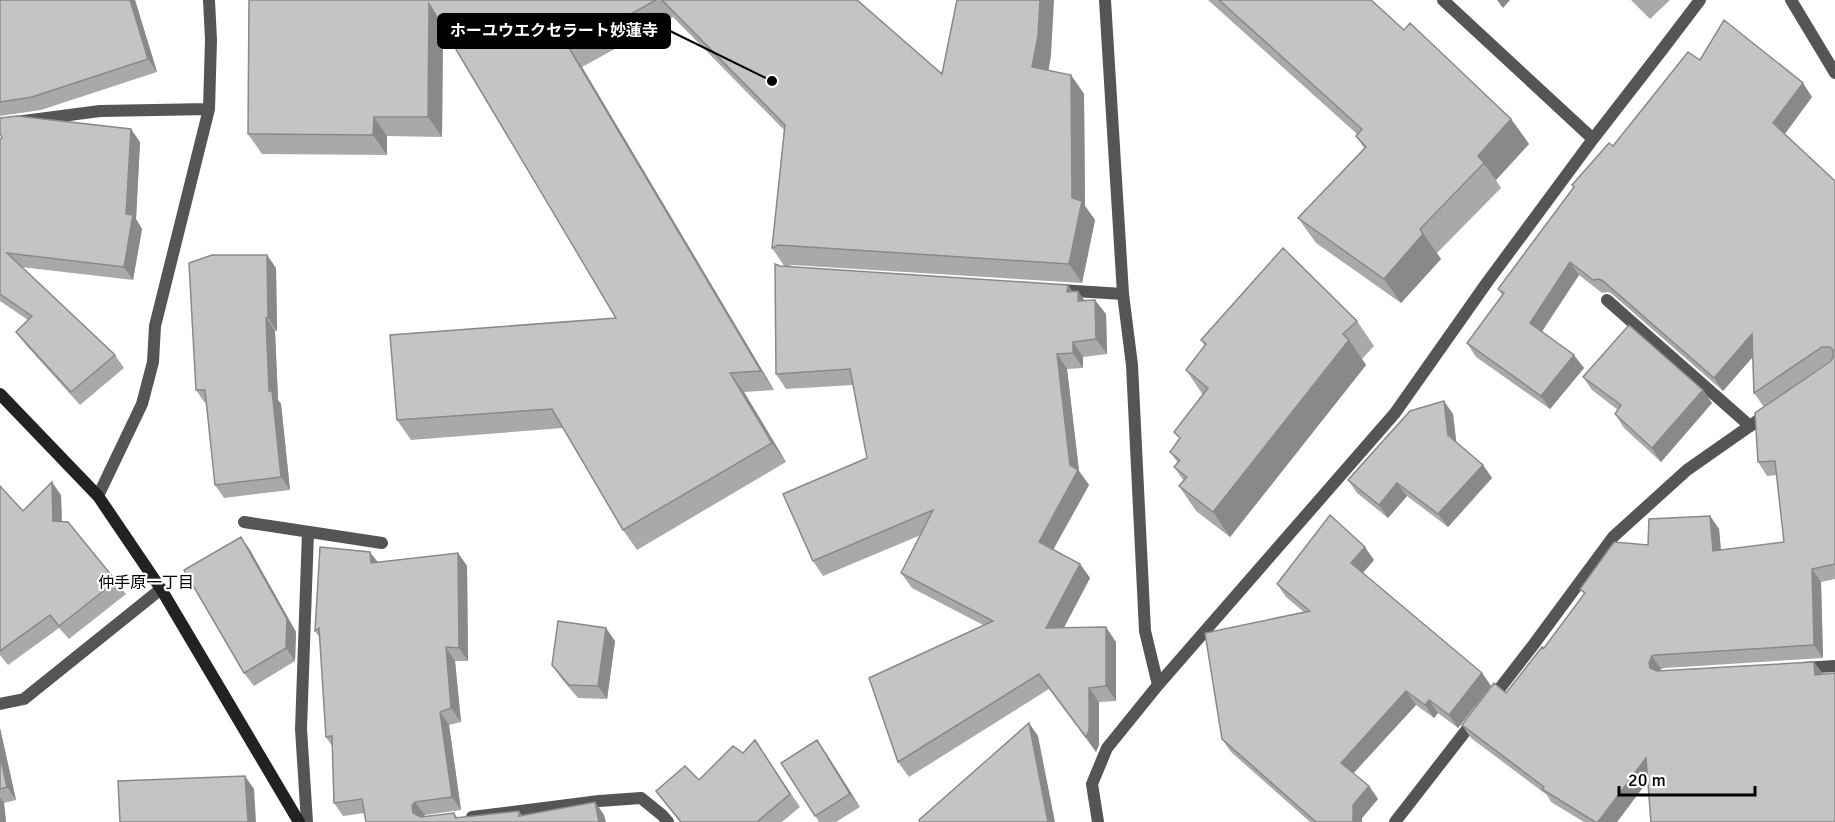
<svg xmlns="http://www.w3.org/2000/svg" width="1835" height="822" font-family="Signika,'Noto Sans JP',sans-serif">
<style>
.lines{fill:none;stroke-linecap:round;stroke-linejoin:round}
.lane{stroke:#555;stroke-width:12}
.street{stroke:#555;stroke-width:12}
.secondary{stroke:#222;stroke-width:12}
.wall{fill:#a9a9a9}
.shaded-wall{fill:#898989}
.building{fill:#c4c4c4;stroke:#898989;stroke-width:1.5}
.labels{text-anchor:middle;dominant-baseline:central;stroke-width:4.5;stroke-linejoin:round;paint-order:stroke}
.neighbourhood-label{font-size:16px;fill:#000;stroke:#fff}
.leader{fill:none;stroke:#000;stroke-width:2}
.callout-dot{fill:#000;stroke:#fff;stroke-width:2}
.callout{fill:#000;stroke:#000;stroke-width:2}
.callout-label{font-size:16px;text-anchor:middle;font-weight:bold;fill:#fff}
</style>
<rect width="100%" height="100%" fill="#fff"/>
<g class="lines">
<path class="lane" d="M1662,50l38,-50
M1059,290l64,4
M1607,300l143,126"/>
<path class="street" d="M1105,0l18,294 9,71 13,266 13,54
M1443,0l150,139
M1791,0l44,73
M0,124l100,-13 109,-2
M98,496l44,-92 11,-42 2,-36 54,-217 2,-69 -2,-40
M244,522l138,21
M1802,668l33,-2
M1490,701l44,-57 79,-107 74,-67 80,-56
M0,704l24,-5 137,-110
M472,817l127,-16 42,-3 21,17 6,7
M307,822l-6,-93 7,-197
M1098,822l-6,-38 15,-36 51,-63 237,-272 93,-132 105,-142 69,-89
M1395,822l80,-103"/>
<path class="secondary" d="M0,394l98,102 63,93 138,233"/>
</g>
<path class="wall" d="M0,0h135l22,72 -116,38 -41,6z
M249,0h608l85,74 109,-19 -3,15 23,5 13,19 1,112 10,14 -13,63 -290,-18 -6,2 287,25 5,-1 6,9 22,14 1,40 -24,3v11l-16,1 12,102 10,14 -36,65 27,14 10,14 -26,50 52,14v59l-17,1v43l-3,7 -47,-63 -140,88 -11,-15 85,-137 -71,-37 -11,-15 20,-38 -98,41 -10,-15 54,-103 -14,-73 -67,4 -10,-15 4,-108 5,1 -13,-19 12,-118 -111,-113 -91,50 192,323 -30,2 42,70 -149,88 -14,-20 -60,-102 -152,12 -14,-20 219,-102 -173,-291 -1,110 -55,-1v19l-125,-1 -14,-20z
M1208,0h163l33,30 107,89 18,25 -33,36 5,8 -64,65 4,6 -40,44 -85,-60 -18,-25 66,-70 -8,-12 1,-2z
M1631,0h39l-20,19z
M1700,60l112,37 -27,37 50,47v398l-14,3 2,76 -157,10 -5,1 -1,2 154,-9 9,12 -175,107 -31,41h-33l-33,-20 -4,-7 -76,-57 -9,-13 44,-32 38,-45 40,-54 -4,-5 68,-44 62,-29 9,13 2,21 63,-8 -7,-67 -10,1 -9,-14 73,-102 -67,47 -10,-14 -1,-36 -30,34 -111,-97 -4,-2 -6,1 -23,-18 -37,56 42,37 -34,41 -74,-52 -9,-14 35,-48 -4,-6 76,-101 -2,-3 41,-39z
M0,139l140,3 -4,77 6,10 -9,51 -112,-13 94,88 9,13 -44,37 -54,-60 -10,-13 12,-12 -28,-19z
M276,268l1,63h-2l3,69 3,4 9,86 -66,8 -9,-13 -9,-82h-1l-9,-13z
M1357,321l17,25 -12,13 4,6 -136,172 -34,-26 -17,-25 5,-5 -10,-14 4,-4 -8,-11 10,-13 -6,-7 29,-37 -17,-25 19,-24 -4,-6z
M1583,377l120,13 9,13 -51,59 -37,-34 -9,-14 3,-4 -26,-20z
M1453,414l3,28 27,23 9,13 -44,49 -41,-31 -19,22 -31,-25 -9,-13z
M0,486l23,25 38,-16 1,26 54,60 10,13 -57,45 -10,-11 -51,37 -8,-10z
M241,537l9,13 46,82 -1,29 -41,25 -10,-13z
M458,553l9,13 1,95h-13l6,61 -12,3 12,85 -36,5 -2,2 31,-4 4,5 61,-7 3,5 73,-14 9,13 -238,7 -1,-9 -22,3 -9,-13 -2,-57 -6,-9 -6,-99 -5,-7 63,-69z
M1374,560l-11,13 119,100 9,13 -33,42 -20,-15 -4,5 -18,-13 -63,68 16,13 9,13 -16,19v4h-52l-79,-70 -9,-13 83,-126 -19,-16 -9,-13z
M615,641l-8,58 -29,-1 -17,-20 -9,-13z
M0,728l16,72 -12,3 2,19h-6z
M755,740l45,67 -18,15h-102l-24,-31 43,-11 44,-27z
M826,753l34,54 -24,15h-17l-38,-59z"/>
<path class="shaded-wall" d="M130,0h5l22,72 -9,-13z
M1040,0h14l-3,55 -5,31 -14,-19z
M1497,0h13l-7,8z
M429,4l14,20 -1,113 -14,-20z
M569,48l13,19 192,323 -13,-19z
M1071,75l13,19 1,112 10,14 -13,63 -13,-19 3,-66z
M1803,83l9,14 -29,39 -10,-13z
M374,117l13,19v19l-14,-20z
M1511,119l18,25 -33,36 -18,-24z
M131,129l9,13 -4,77 6,10 -9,51 -9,-13z
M1420,229l21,30 -40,44 -17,-24z
M267,255l9,13 1,63 -9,-13z
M1570,262l9,13 -40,61 -9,-13z
M1068,285l10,13v-7l10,15 -10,-4 -11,-10z
M1095,300l11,14 1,40 -11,-15z
M266,318l9,13 3,69 3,4 9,86 -9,-13 -12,-86z
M1752,334l9,13 -38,44 -9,-13z
M1349,340l17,25 -136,172 -17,-25z
M1073,342l10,15v11l-10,-15z
M1057,354l10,15 12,102 10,14 -40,72 -10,-15 31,-77z
M1574,355l10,13 -34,41 -9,-13z
M730,373l14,19 42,70 -14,-19z
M1703,390l9,13 -51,59 -9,-14z
M1444,401l9,13 4,34 -9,-13z
M1483,465l9,13 -44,49 -10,-13z
M52,482l9,13 1,39 -9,-13z
M1397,483l10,13 -19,22 -9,-13z
M1710,516l9,13 3,35 -9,-13z
M241,537l9,13 46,82 -1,29 -9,-13z
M1365,547l9,13 -14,16 -9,-13z
M370,552l10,13 -9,-2z
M458,553l9,13 1,95 -9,-13z
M1080,564l10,14 -34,64 -10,-14z
M1812,569l9,13 2,76 -9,-13z
M1106,627l10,15v59l-10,-15z
M606,628l9,13 -8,58 -9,-13z
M446,647l9,14 6,61 -10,-14z
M1652,656l9,13 -3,7 -8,-8 -1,-5z
M1814,662l9,13h-8z
M1482,673l9,13 -33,42 -9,-13z
M1089,688l10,14v43l-3,7 -10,-15z
M1406,691l10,14 -65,71 -10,-13z
M1429,700l9,13 -4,5 -9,-13z
M440,712l9,13 12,85 -9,-13z
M1029,723l9,13 17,86h-7z
M0,728l16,72 -9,-13 -7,-31z
M817,740l9,13 34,54 -10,-13z
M1646,758l9,13 -38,51h-19z
M245,776l9,13 2,33h-8z
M1369,786l9,13 -16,19v4h-9v-17z
M0,797l4,6 2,19h-6z
M415,802l10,13 -4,4 -8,-6 -1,-7z
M595,802l9,13 2,7h-7z"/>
<path class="building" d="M0,0h130l18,59 -116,38 -32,5z
M249,0h407l-87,48 192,323 -31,2 42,70 -149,87 -71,-121 -155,11 -7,-85 226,-17 -187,-314 -1,113h-54l-1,18 -125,-1z
M662,0h195l85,74 15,-74h83l-2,36 -6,31 39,8 1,123 10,3 -13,63 -291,-19 -6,3 13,-123z
M1219,0h152l33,30 6,-7 101,96 -33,37 6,7 -64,66 3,5 -39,45 -86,-61 68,-71 -10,-11 6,-7z
M1724,20l79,63 -30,40 62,58v383l-23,5 2,76 -158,10 -4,1 -3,7 1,5 7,3 157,-9 1,13 20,-2v149h-184l-5,-64 -48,64h-3l-53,-33 2,-2 -82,-62 32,-42 12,10 36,-46 2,1 41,-55 -5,-4 34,-47 34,3 1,-26 61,-3 3,35 71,-9 -9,-81 -17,1 -3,-49 76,-52 2,-4v-7l-3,-3h-8l-68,46 -2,-59 -38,44 -111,-97 -4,-2 -6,1 -23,-18 -40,61 44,32 -33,41 -74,-53 37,-50 -6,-4 76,-102 -2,-2 37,-42 4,3 75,-94 12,8z
M17,116l114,13 -5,85 7,1 -9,52 -117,-14 108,102 -44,37 -55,-60 16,-16 -32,-22v-155l2,-1 -2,-5v-15z
M1283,248l74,73 -14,13 6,6 -136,172 -34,-26 8,-9 -13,-10 6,-7 -10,-8 10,-14 -6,-6 34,-44 -22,-18 20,-26 -5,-4z
M212,255h55l1,63h-2l3,73h3l9,86 -66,8 -10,-95h-9l-7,-127z
M775,264l5,2 288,19 -1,7 11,-1v10l17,-1 1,39 -23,3v11l-16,1 13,111 8,5 -39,72 41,22 -34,64 60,-1v59l-17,2v42l-3,7 -47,-63 -141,88 -29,-84 124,-57 -92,-48 32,-63 -120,51 -30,-67 84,-36 -17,-89 -74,5z
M1629,325l74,65 -51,58 -37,-34 6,-9 -38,-28z
M1444,401l4,34 35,30 -45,49 -41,-31 -18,22 -31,-25 62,-69z
M52,482l1,39 15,1 48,59 -57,45 -9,-11 -50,36v-165l23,25z
M1330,515l35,32 -14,16 131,110 -33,42 -20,-15 -4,5 -19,-14 -65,72 28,23 -16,19v17h-37l-94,-83 -17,-106 105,-22 -33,-27z
M241,537l46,82 -1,29 -42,25 -60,-103z
M320,547l50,5 1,11 87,-10 1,95 -13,-1 5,61 -11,4 12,85 -37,5 -3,4 1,7 8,4 33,-4 1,5 64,-7v5l76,-14 4,20h-233l-4,-23 -28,4 -2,-67 -6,1 -7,-109 -4,3z
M558,621l48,7 -8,58 -29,-1 -17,-20z
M1029,723l19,99h-128l-1,-2z
M755,740l35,54 -33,28h-76l-25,-31 29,-25 14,14 34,-34 10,7z
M817,740l33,54 -35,22 -34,-53z
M0,756l7,31 -7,2z
M245,776l3,46h-128l-2,-41z"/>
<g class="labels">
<g class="neighbourhood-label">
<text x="146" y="583">仲手原一丁目</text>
</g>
</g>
<path class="leader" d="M772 81L670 31"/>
<circle class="callout-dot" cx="772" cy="81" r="6"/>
<rect class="callout" x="438" y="14" width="232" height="34" rx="6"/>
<g class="callout-label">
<text x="554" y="36">ホーユウエクセラート妙蓮寺</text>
</g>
<path d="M1619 786v9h136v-9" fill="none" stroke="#000000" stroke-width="3"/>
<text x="1628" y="786" font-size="18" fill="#000000" stroke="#ffffff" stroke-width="4.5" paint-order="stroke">20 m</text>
</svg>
